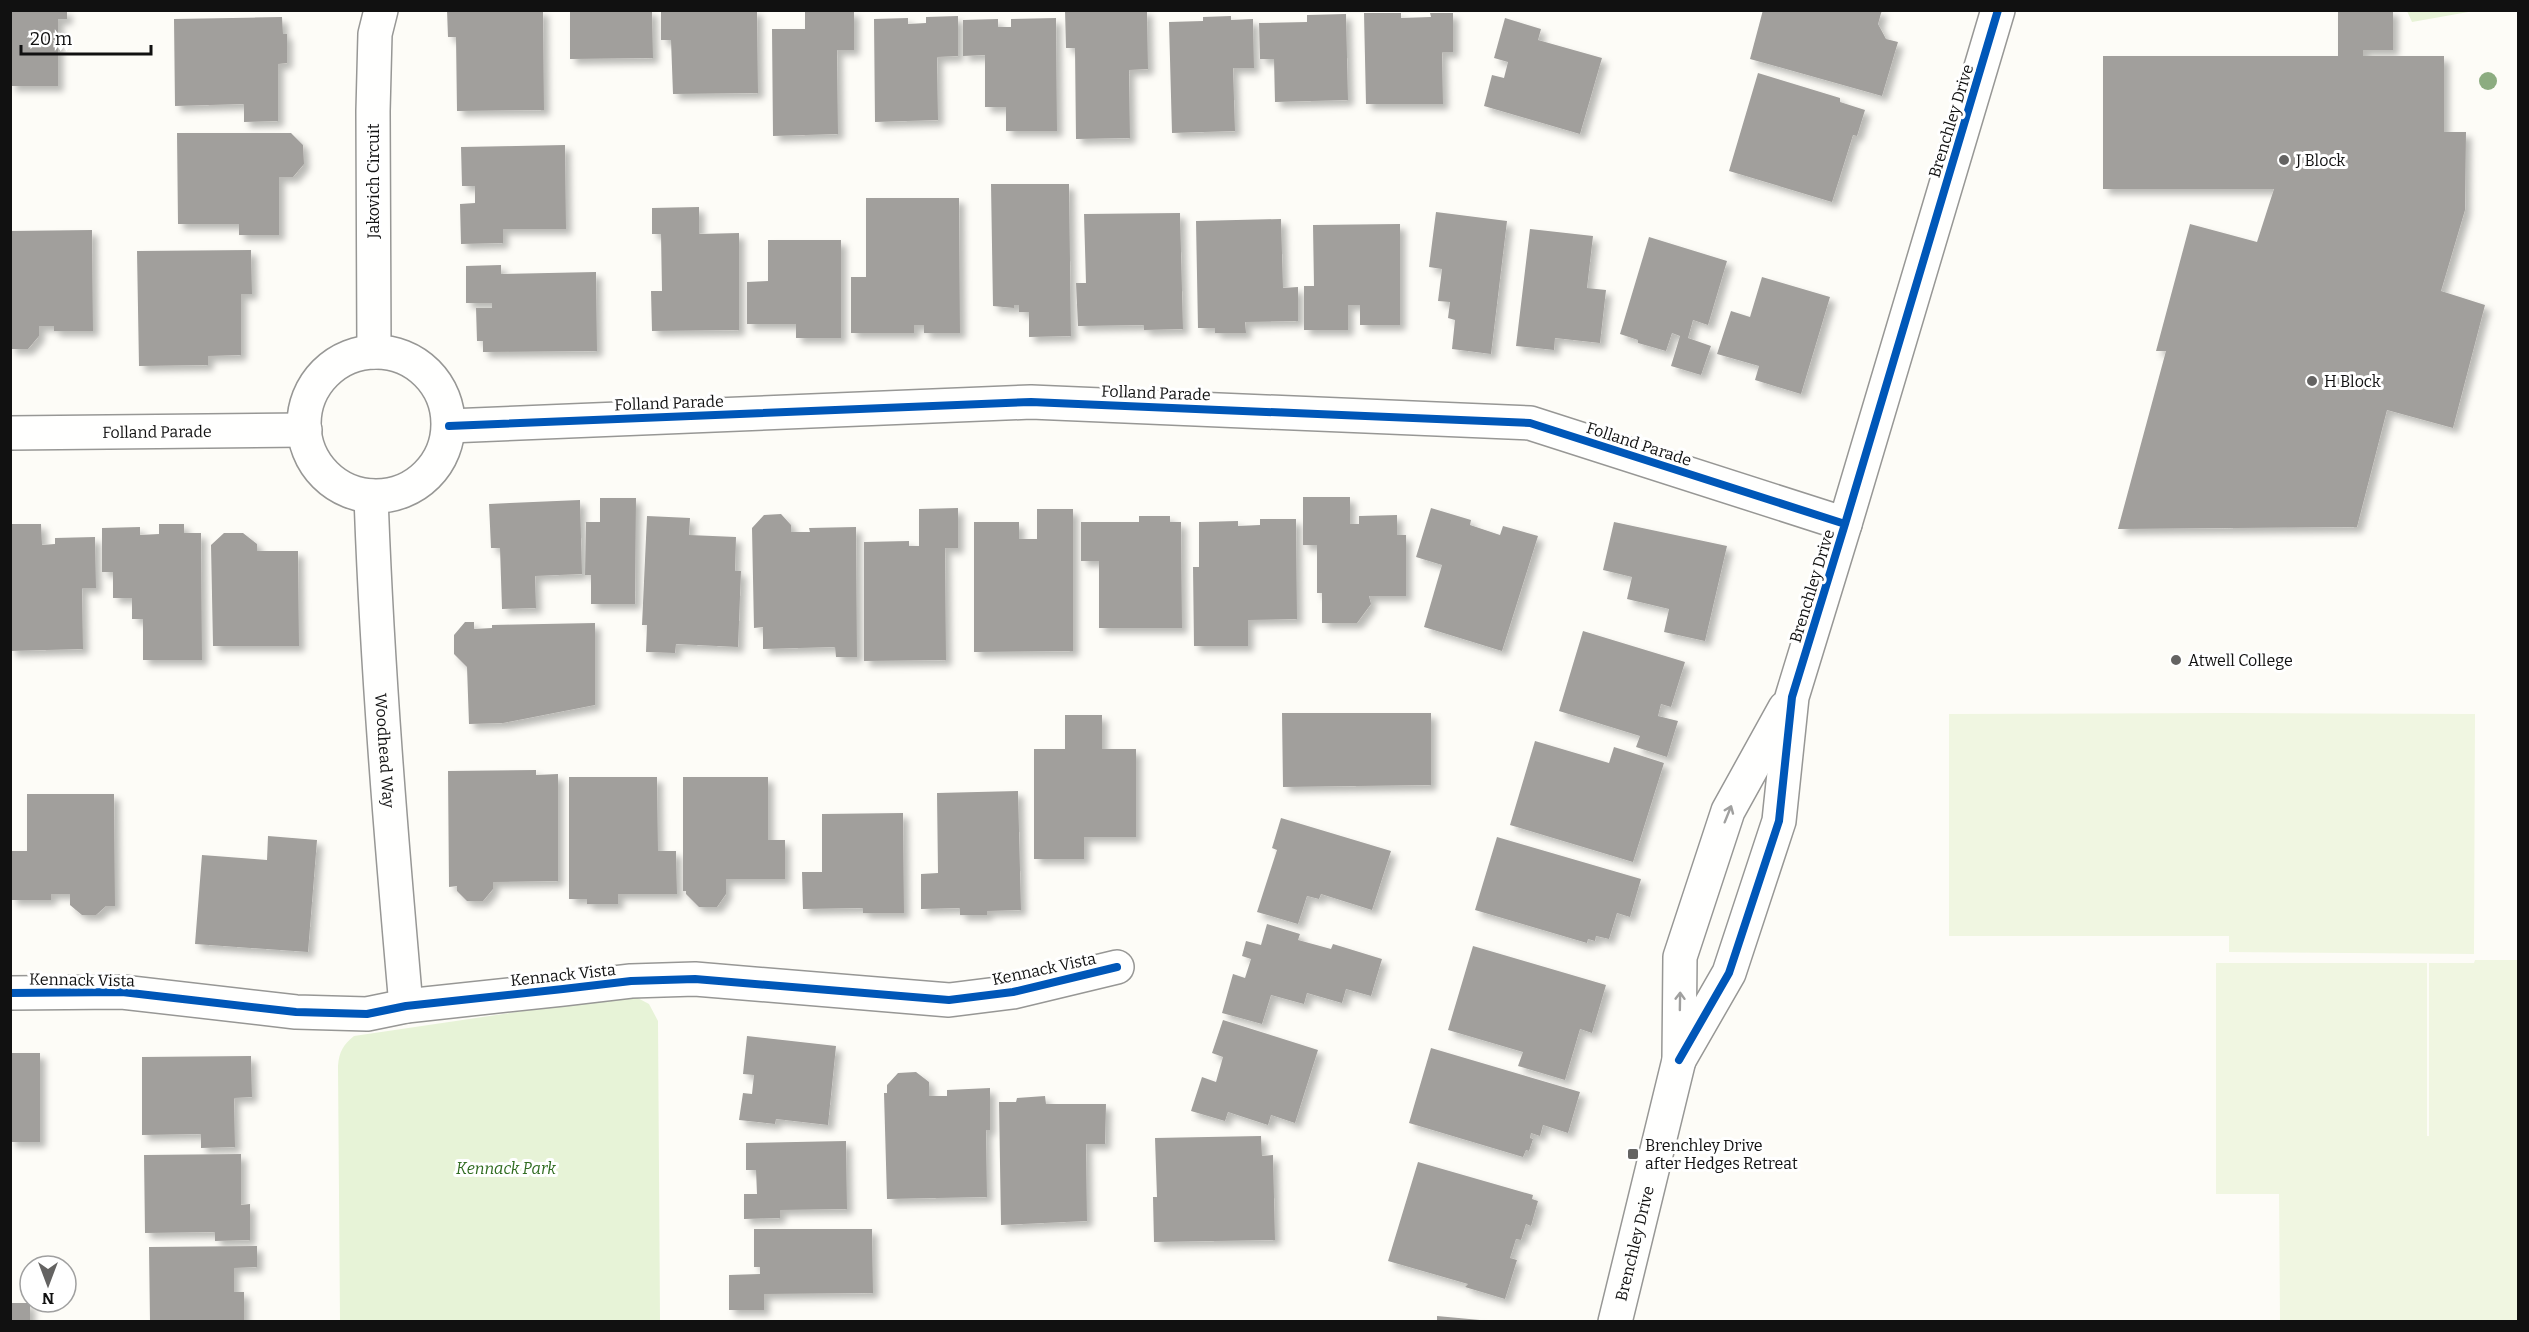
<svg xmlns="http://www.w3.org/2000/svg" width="2529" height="1332" font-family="Bitter,serif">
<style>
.green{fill:#e7f3d7}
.pitch{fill:#f0f6e1}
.building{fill:#a19f9c;filter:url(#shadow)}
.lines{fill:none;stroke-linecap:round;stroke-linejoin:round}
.minor-casing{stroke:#979795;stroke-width:36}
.tertiary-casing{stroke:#979795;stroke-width:36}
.minor{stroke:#fffffe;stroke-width:33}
.tertiary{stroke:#fffffe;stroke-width:33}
.cycleway-casing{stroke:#fff;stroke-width:11}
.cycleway{stroke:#0057b8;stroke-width:8}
.tree{fill:#8cac80}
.oneway{stroke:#a0a09f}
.poi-dot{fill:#646362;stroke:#fff;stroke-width:2}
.labels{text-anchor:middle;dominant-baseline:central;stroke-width:6;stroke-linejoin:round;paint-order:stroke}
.street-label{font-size:16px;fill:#111;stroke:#fff}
.poi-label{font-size:16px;fill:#111;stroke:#fff;text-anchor:start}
.park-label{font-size:16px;font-style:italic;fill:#2f6b1f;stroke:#fff}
</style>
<defs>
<filter id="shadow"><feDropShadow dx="5.5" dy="5.5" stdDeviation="3" flood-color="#0004"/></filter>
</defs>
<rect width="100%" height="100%" fill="#fdfcf7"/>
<path class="green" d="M2407,11h67l-62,11z
M632,995l17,9 9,17 2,300h-320l-2,-255c1,-14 5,-21 16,-30z"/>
<path class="pitch" d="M2231,713l244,1 -1,240 -245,-2v-16h-280v-222z
M2475,960h43v361h-238l-1,-127h-63v-231h211v173h2v-173h45z"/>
<path class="building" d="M10,10h57v9h-9v67h-48z
M447,10h96l1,100 -87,1 -1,-74h-8z
M570,10h82l1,48 -83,1z
M661,10h96l1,83 -85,1 -2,-54h-10z
M1065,10h82l1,59 -19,1 1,68 -54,1 -1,-91h-9z
M1763,10h119l-4,14 8,15 12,3 -16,54 -132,-37z
M2338,10h55v40h-30v6h81v76h22l-1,78 -24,81 44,14 -32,123 -66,-18 -30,117 -239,2 48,-178h-10l34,-127 67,18 17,-53h-171v-133h235z
M805,11h49v39h-17l1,84 -65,2 -1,-107h33z
M1364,13h37v5l30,-1 -1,-4h23v39h-11l1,52h-77z
M1346,14l2,86 -73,2 -1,-43h-14l-1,-36 48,-1v-7z
M958,16v40l-21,1 1,63 -63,2 -1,-103 34,-1v6l18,-1v-6z
M1231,16v4l22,-1 1,49h-21l2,63 -63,2 -3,-111 34,-1v-4z
M282,17l1,17h4v29l-9,1v57l-34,1v-18l-69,2 -1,-87z
M1056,18l1,113h-51v-24h-21v-52l-22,1v-36l35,-1v8h13v-8z
M1505,18l36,11 -3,11 64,18 -22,76 -96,-28 8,-31 12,3 4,-16 -14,-4z
M1758,73l82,25v4l25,8 -8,26 -4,-1 -21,67 -103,-31z
M177,133h114l12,12 1,19 -11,13h-14v58h-40v-11h-61z
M565,145l1,84h-63v14l-42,1 -1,-40 15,-1v-17h-13l-1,-39z
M991,184h78l2,152 -42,1v-25h-10v-7h-5v3l-21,-2z
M866,198h93l1,135h-36v-8h-10v8h-63v-56h15z
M699,207v27l40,-1v97l-87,1 -1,-40h11l-1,-57h-9v-26z
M1436,212l71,9 -16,133 -39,-5 3,-29 -7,-2 2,-16 -12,-1 4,-32 -13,-2z
M1180,213l3,116 -39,1v-5l-66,1 -2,-43h10l-2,-69z
M1281,219l2,69 15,-1v34l-53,1 1,11h-31v-5h-17l-2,-107z
M1400,224v101h-40v-20h-12v25h-44v-44h10l-1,-61z
M1530,229l63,7 -6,52 19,2 -6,53 -45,-5 -1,12 -38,-4z
M92,230l1,101h-39v-5h-15v10l-11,13h-18v-118z
M1649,237l78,24 -19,64 -15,-5 -5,18 23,8 -10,29 -30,-9 9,-30 -8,-3 -6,18 -28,-8v-3l-18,-6z
M768,240h73v98h-45v-14h-49v-42l21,-1z
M251,250l1,44h-11v61l-33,1v9l-69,1 -2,-115z
M501,265v9l95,-2 1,79 -114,1v-11h-6l-1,-33h16v-5h-26v-37z
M1762,277l68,20 -29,97 -46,-14 4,-14 -42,-12 14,-43 19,6z
M1303,497h47v27h9v-8l38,-1v20h9v61h-37l2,8 -14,19h-35v-30h-5v-48h-14z
M600,498h36l-1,106h-44v-29h-6l1,-53h14z
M580,500l2,74 -47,2 1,32 -34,1 -2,-61h-9l-2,-44z
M958,508v40h-13l1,112 -82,1v-119l45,-1v5h10v-37z
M1431,508l40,12 -1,5 30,10 3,-9 35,10 -36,115 -78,-24 18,-62 -26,-8z
M1037,509h36v142l-99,1v-130h45v17h18z
M781,514l10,11v7h19l-1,-4 47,-1 1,130h-21l-1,-10 -72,2v-22l-9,1 -2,-100 12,-13z
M647,516l43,2 -1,17 47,2 -1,34h6l-3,76 -62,-3 -1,9 -29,-1 1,-27h-5z
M1139,516h31v6h11l1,106h-83v-67h-18v-39h58z
M1260,519h36l1,100 -49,1v26h-54l-1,-79h6v-45l39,-1v5l22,-1z
M1614,522l113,24 -22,95 -41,-9 5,-23 -42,-10 5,-22 -29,-7z
M10,524h31l1,21 13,-1v-6l40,-1 1,51h-14l1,61 -73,2z
M159,524h25v9h17l1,127h-59v-41h-11v-21h-19v-26h-11v-44l38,-1v8l19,-1z
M224,533h19l14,11v7h41l1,95h-86l-2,-101z
M465,622h9v7l18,-1v-3l103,-2v82l-92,18 -34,1 -2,-57 -13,-13v-19z
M1583,631l102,31 -14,45 -10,-3 -3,12 20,5 -11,36 -31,-10 4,-11 -81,-25z
M1282,713h149v72l-148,2z
M1065,715h37v34h34v88h-52v22h-50v-110h31z
M1535,741l74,22 5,-16 50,16 -31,99 -123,-37z
M536,770v5l22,-1v107l-65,1v7l-10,12h-16l-10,-10v-5l-8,1 -1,-116z
M569,777h88l1,74h18l1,43h-59v10h-31v-5h-18z
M683,777h85v63h17v39h-59v15l-9,13h-18l-13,-13v-3h-3z
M1018,791l3,119 -34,1v4h-27v-7l-39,1v-35l17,-1 -1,-80z
M27,794h87l1,112h-9l-10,9h-14l-12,-10v-11h-19v6h-40v-49h16z
M903,813l1,100h-41v-5l-60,1 -1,-37h20v-58z
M1281,818l110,33 -19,59 -51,-16 -2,5 -12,-3 -9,28 -41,-12 20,-62 -5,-2z
M268,836l49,4 -9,112 -113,-8 7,-89 65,5z
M1497,837l144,42 -11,38 -13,-4 -8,26 -13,-3 -1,5 -7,-2 -1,4 -112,-33z
M1267,924l33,10 -2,6 33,9 2,-5 49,15 -11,37 -25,-7 -4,14 -35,-10 -3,11 -33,-9 -9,29 -40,-11 11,-39 12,4 6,-19 -9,-3 4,-15 15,4z
M1473,946l133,39 -14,48 -12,-4 -15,51 -47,-14 5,-14 -75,-22z
M1223,1020l95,30 -23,73 -24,-8 -3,10 -40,-13 -3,9 -34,-10 11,-34 14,5 7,-25 -11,-4z
M747,1036l89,10 -8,79 -52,-6 -1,5 -36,-4 4,-27 9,1 2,-19 -11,-1z
M1431,1048l149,44 -12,41 -25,-8 -3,11 -9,-3 -1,5 3,1 -4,12 -3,-1 -3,7 -114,-34z
M10,1053h30v89h-30z
M251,1056l1,41 -18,1 1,49 -34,1v-14l-59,1v-78z
M916,1072l13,10v14h18v-6l43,-2v42h-4l1,67 -100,2 -3,-106h3v-8l11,-12z
M1045,1096l1,8h60l-1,40h-19l1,77 -86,4 -2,-123h17l1,-4z
M1261,1136l1,20 11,-1 2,85 -121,2 -1,-45h4l-2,-59z
M846,1141l1,68 -67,1v8l-36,1v-25h13l-1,-24h-10v-27z
M241,1154v51l9,-1v36l-35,1v-9l-70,1 -1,-78z
M1418,1162l115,33 -1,4 6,2 -7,25 -5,-2 -5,16 -5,-1 -6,19 7,2 -12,39 -40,-12 3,-3 -80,-23z
M754,1229h118l1,64 -109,1v16h-35v-35l31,-1v-7h-6z
M257,1246v21l-23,1v24h10v30h-94l-1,-75z
M10,1303h20v19h-20z
M1437,1316l43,4v2h-43z"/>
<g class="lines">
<defs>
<g id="minor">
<circle cx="376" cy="424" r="72"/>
<path d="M374,352l-1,-241 2,-77 6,-24"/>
<path d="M449,426l582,-24 499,21 315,101"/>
<path id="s1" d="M10,433l295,-3"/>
<path id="s2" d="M371,496c6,171 20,340 35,510"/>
<path d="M10,993l112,-1 174,20 71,2 39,-8 157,-17 68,-8 64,-2 254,21 64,-8 104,-25"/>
</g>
<g id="tertiary">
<path d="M1679,1060l50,-87 50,-152 13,-124 53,-173 153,-514"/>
<path id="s3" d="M1615,1322l64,-262 1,-103 48,-146 57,-103"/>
</g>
</defs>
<use href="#minor" class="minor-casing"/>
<use href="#tertiary" class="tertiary-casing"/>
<use href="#minor" class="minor"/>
<use href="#tertiary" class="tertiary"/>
<defs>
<path id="cycleway" d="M449,426l582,-24 499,21 315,101
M10,993l112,-1 174,20 71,2 39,-8 157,-17 68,-8 64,-2 254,21 64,-8 104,-25
M1679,1060l50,-87 50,-152 13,-124 53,-173 153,-514"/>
</defs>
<use href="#cycleway" class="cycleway-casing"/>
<use href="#cycleway" class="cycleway"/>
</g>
<circle class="tree" cx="2488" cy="81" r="9"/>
<defs><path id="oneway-shaft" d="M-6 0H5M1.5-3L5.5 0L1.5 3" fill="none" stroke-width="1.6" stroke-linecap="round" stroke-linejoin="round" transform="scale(1.5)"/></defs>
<g class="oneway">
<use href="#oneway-shaft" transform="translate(1728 814) rotate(-68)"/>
<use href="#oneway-shaft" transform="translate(1680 1001) rotate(-89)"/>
</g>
<g class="poi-dot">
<circle cx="2284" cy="160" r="6"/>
<circle cx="2312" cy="381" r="6"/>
<circle cx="2176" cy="660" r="6"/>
<rect x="1627" y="1148" width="12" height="12" rx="3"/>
</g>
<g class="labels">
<g class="street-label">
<text transform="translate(1951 121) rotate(-73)">Brenchley Drive</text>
<text transform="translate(373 181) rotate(-90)">Jakovich Circuit</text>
<text transform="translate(1156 393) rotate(2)">Folland Parade</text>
<text transform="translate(669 403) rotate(-2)">Folland Parade</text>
<text stroke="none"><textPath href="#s1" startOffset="147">Folland Parade</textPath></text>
<text transform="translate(1639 444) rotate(18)">Folland Parade</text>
<text transform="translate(1812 586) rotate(-73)">Brenchley Drive</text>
<text stroke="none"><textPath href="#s2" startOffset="255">Woodhead Way</textPath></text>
<text transform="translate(1044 969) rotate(-12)">Kennack Vista</text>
<text transform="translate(563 975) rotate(-6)">Kennack Vista</text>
<text transform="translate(82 980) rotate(1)">Kennack Vista</text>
<text stroke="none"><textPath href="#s3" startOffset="81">Brenchley Drive</textPath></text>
</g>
<g class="poi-label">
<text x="2296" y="160">J Block</text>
<text x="2324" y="381">H Block</text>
<text x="2188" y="660">Atwell College</text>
<text x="1645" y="1145">Brenchley Drive<tspan x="1645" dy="18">after Hedges Retreat</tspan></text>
</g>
<g class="park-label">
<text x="506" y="1168">Kennack Park</text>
</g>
</g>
<rect width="2529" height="1332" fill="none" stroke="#111111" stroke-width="24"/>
<g transform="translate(48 1284) rotate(180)"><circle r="28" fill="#ffffff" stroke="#a0a0a0" stroke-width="1.5"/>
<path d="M0-4.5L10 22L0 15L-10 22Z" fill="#646362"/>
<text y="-9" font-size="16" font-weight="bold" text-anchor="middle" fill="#111111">N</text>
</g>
<path d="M21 45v9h130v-9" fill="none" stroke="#111111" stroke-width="3"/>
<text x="30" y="45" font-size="18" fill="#111111" stroke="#ffffff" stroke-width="4.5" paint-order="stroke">20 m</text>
</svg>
